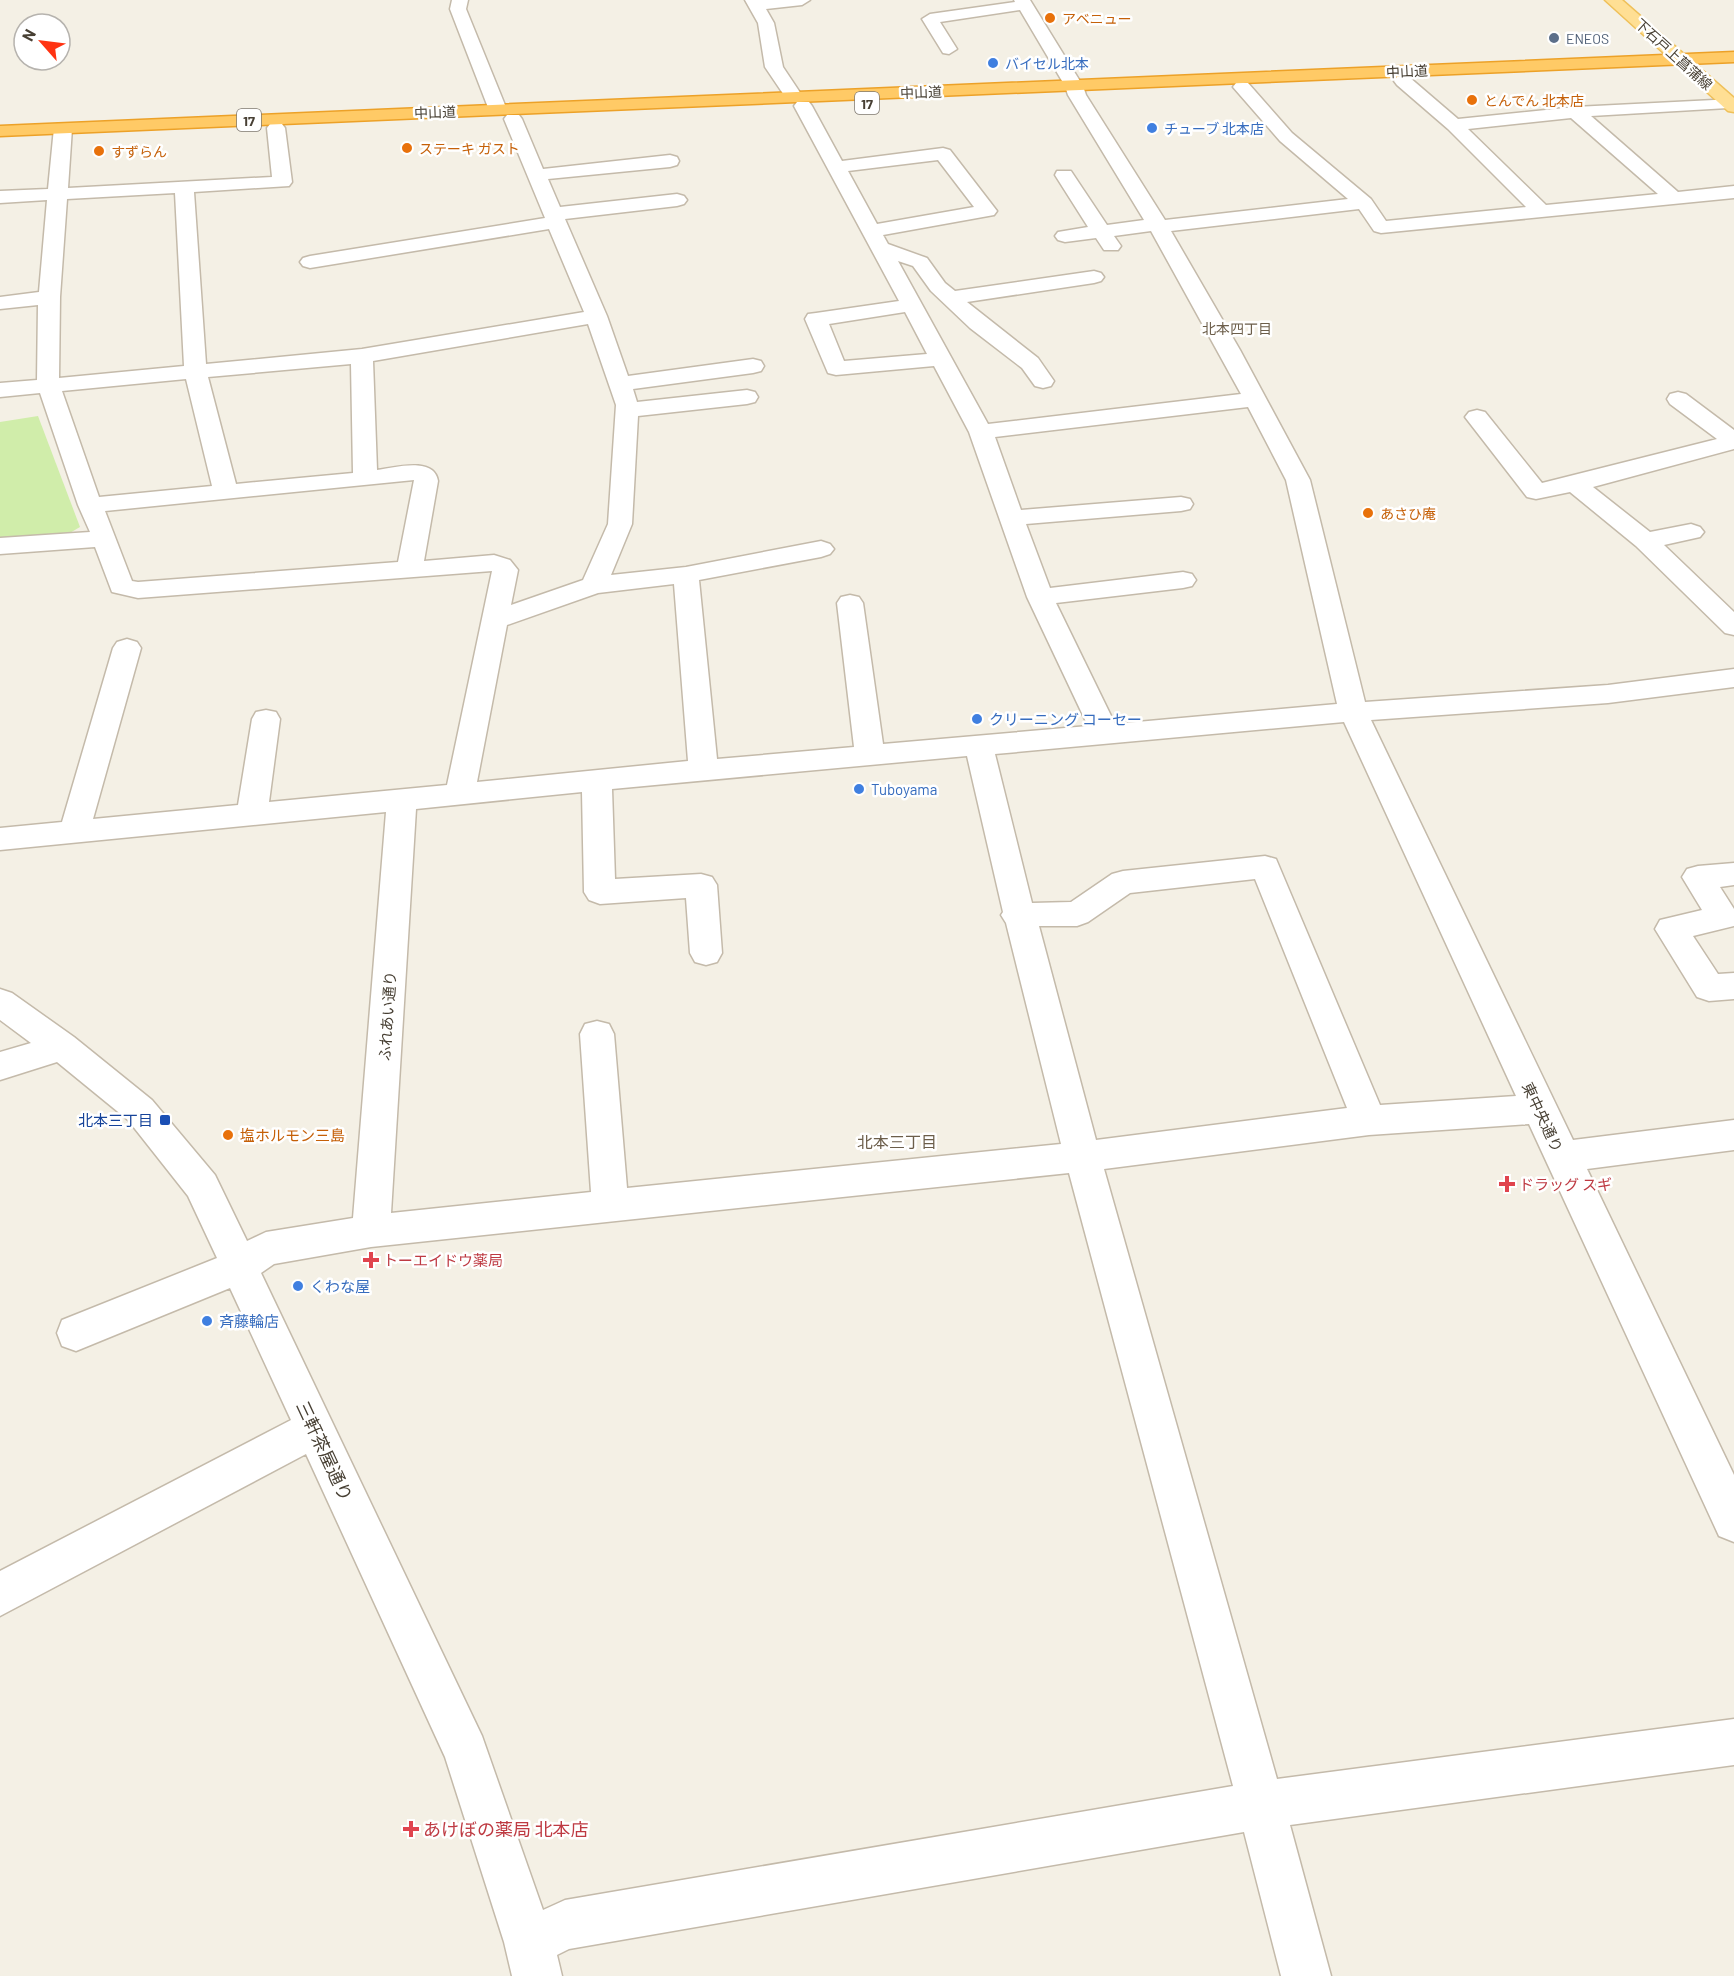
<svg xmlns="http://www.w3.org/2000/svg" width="1734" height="1976" font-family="Barlow,'Noto Sans JP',sans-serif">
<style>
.green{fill:#d0edaa}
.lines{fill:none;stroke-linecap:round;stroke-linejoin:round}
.minor-casing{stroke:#c4baaa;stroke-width:3}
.major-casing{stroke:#efc059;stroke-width:3}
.highway-casing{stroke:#eca128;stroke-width:3}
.minor{fill:#fff;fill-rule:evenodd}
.major{fill:#ffdf94;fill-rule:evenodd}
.highway{fill:#ffca66;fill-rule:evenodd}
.food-dot{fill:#e8710a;stroke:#fff;stroke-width:2}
.service-dot{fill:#5c6f8a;stroke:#fff;stroke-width:2}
.shop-dot{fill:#3f7fe0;stroke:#fff;stroke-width:2}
.transit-dot{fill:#1a4fb4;stroke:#fff;stroke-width:2}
.health-dot{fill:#e0444e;stroke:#fff;stroke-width:2}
.labels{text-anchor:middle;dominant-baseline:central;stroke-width:5;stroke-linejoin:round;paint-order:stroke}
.far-food-label{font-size:14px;fill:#c56008;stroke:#fff;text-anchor:start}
.far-service-label{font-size:14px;fill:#4e5e75;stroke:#fff;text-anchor:start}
.far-street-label{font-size:14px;fill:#484034;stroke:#fff}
.far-shop-label{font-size:14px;fill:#366cbe;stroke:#fff;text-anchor:start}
.shield{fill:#fff;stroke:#7f7971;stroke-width:1.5}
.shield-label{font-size:14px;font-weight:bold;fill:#484034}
.far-neighbourhood-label{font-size:14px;fill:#6c5e4a;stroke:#fff}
.shop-label{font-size:15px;fill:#366cbe;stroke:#fff;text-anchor:start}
.street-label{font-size:15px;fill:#484034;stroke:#fff}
.transit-label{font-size:15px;fill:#164399;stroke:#fff;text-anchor:end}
.food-label{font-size:15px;fill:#c56008;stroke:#fff;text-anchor:start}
.health-label{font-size:15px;fill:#be3a42;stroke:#fff;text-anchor:start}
.neighbourhood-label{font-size:16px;fill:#6c5e4a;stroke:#fff}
.near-street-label{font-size:18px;fill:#484034;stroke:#fff}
.near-health-label{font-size:18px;fill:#be3a42;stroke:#fff;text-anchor:start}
</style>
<rect width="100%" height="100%" fill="#f4f0e5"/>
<path class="green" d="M38,416l42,111 -12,7 -68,6v-118z"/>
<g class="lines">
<defs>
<path id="minor" d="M452,0h16l-2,9 41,101 -3,4h-12l-3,-4 -39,-101z
M745,0h65l-8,5 -36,4 8,14 9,44 20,30 -3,4h-12l-23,-34 -7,-44z
M1014,0h16l53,86 3,9 79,125 183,-21 -68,-58 -47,-54 3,-4h12l44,50 79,66 15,22 140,-14 -78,-78 -51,-44 -3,-4 3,-4h12l49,42 117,-12 159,-8v8l-6,1 -137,8 87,76 56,-6v12l-353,35 -7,-2 -15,-22 -188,22 69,119 70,130 55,222 243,-17 126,-16v18l-126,16 -237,17 202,420 161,-20v30l-147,19 147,306v67l-15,-6 -190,-412 -160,11 -265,34 173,610 457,-60v46l-444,60 41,151h-50l-37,-144 -675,117 -12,6 5,21h-50l-8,-34 -59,-185 -139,-303 -306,162v-45l291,-151 -61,-132 -154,63 -14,-5 -5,-13 5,-13 155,-62 -29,-62 -60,-76 -71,-58 -57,18v-28l31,-9 -31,-23v-31l12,4 62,44 78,63 63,75 32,66 19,-9 87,-14 33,-406 -386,38v-22l62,-6 51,-174 4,-6 10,-3 10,3 4,6 -48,171 145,-14 14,-86 4,-7 10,-2 10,2 4,7 -11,83 178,-17 45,-214 -354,27 -26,-6 -17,-45 -95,7v-16l90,-6 -12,-27 -38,-112 -40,4v-14l37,-3 1,-75 -38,4v-12l39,-5 8,-92 -47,3v-12l48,-2 6,-61 3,-4h12l3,4 -4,60 204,-11 -5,-49 3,-4h12l3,4 7,54 -3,4 -95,6 12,172 156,-15 222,-37 -35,-83 -239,39 -7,-2 -3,-4 3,-4 7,-2 235,-38 -41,-99 3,-4h12l3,4 21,50 127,-14 7,2 2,4 -2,4 -7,2 -122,12 12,28 117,-13 7,2 3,4 -3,4 -7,2 -112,13 42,97 21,60 125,-17 8,2 3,5 -3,5 -8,2 -120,16 4,13 110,-12 8,2 3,5 -3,5 -8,2 -109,12 -6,108 -21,51 75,-8 135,-26 9,3 4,5 -4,5 -9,3 -122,23 18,179 137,-12 -17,-144 4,-6 9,-2 9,2 4,6 20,141 205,-18 -61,-129 -58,-165 -35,-66 -98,9 -8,-2 -23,-54 3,-5 8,-1 83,-12 -105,-195 3,-4h12l3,4 30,55 101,-13 7,2 47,61 -3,4 -111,20 5,9 39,14 18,25 10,8 139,-20 7,2 3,4 -3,4 -7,2 -127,19 71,56 16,23 -3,5 -8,2 -8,-2 -13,-18 -52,-40 -39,-37 -18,-25 -15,-5 90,163 253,-30 -90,-163 -37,5 7,10 -3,4h-14l-8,-12 -31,4 -7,-2 -3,-4 3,-4 30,-5 -33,-52 2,-4h14l36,54 37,-5 -76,-125 -3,-9 -45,-76 -80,12 17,27 -8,5 -6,-1 -21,-34 8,-5 85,-12zM1571,118l87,76 -112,11 -78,-76zM938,160l36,47 -97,17 -29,-53zM175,193l9,173 -125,12 1,-81 7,-98zM905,312l22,42 -83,7 -15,-37zM588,324l28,81 -8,119 -25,56 -72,25 7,-35 -8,-10 -16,-5 -70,6 14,-80c-4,-25 -44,-13 -61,-11l-4,-109zM351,364l2,109 -117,11 -28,-107zM186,379l26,107 -113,11 -37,-106zM1248,407l38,73 51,224 -222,20 -59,-121 127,-15 9,-2 4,-6 -4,-6 -9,-2 -133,16 -24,-64 155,-13 9,-2 3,-5 -3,-5 -9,-2 -160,13 -26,-73zM414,480l-16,82 -260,20 -6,-1 -27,-70zM674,584l14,177 -211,21 30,-157 91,-32zM1344,722l172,374 -136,9 -104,-246 -11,-3 -142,15 -11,3 -41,28 -39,1 -37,-149zM967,756l36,156 -2,3 5,8 55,221 -434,44 -13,-154 -5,-10 -12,-3 -12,3 -5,10 11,158 -200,21 25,-404 166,-17 2,100 5,8 11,4 86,-6 4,55 5,9 11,3 11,-3 5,-9 -5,-68 -5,-8 -11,-3 -86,5 -3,-90zM1255,879l92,229 -251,32 -57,-214h38l11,-4 42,-29zM1069,1173l164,613 -668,114 -22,10 -61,-174 -221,-463 13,-9 97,-17z
M1678,392l8,2 48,36v19l-141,38 57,45 41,-8 9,3 4,5 -4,5 -36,8 70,67v23l-9,-2 -89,-87 -66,-54 -34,7 -9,-2 -62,-80 4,-5 8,-2 8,2 57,71 175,-44 -47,-35 -3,-5 3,-5z
M1734,863v22l-14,2 14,22v17l-41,10 25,38 16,-1v26l-25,2 -12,-4 -42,-68 5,-9 42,-10 -20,-33 5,-8 11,-3z"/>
<path id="major" d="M1605,0h17l112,98v14l-6,-1z"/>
<path id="highway" d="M1734,52v10l-1734,74v-10z"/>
</defs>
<use href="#minor" class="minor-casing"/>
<use href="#major" class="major-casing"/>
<use href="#highway" class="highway-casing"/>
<use href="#minor" class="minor"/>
<use href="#major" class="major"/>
<use href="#highway" class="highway"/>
</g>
<g class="food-dot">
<circle cx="1050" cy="18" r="6"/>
<circle cx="1472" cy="100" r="6"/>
<circle cx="407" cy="148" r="6"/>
<circle cx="99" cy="151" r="6"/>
<circle cx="1368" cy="513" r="6"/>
<circle cx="228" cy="1135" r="6"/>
</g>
<circle class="service-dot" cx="1554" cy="38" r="6"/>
<g class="shop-dot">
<circle cx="993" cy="63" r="6"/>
<circle cx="1152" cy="128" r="6"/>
<circle cx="977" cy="719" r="6"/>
<circle cx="859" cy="789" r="6"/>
<circle cx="298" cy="1286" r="6"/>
<circle cx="207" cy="1321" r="6"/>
</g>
<rect class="transit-dot" x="159" y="1114" width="12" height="12" rx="3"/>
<g class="health-dot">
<path d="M1504 1175h6v6h6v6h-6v6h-6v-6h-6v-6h6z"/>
<path d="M368 1251h6v6h6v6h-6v6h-6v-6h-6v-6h6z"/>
<path d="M408 1820h6v6h6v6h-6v6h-6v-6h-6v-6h6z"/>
</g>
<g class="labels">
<g class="far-food-label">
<text x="1062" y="18">アベニュー</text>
<text x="1484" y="100">とんでん 北本店</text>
<text x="419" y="148">ステーキ ガスト</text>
<text x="111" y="151">すずらん</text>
<text x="1380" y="513">あさひ庵</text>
</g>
<g class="far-service-label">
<text x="1566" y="38">ENEOS</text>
</g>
<g class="far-street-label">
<text transform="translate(1674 54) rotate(42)">下石戸上菖蒲線</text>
<text transform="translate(1407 71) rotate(-3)">中山道</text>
<text transform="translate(921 92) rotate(-2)">中山道</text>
<text transform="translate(435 112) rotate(-2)">中山道</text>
</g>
<g class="far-shop-label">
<text x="1005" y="63">バイセル北本</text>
<text x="1164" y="128">チューブ 北本店</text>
</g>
<g class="shield">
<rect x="855" y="92" width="24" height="22" rx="4.5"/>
<rect x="237" y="109" width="24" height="22" rx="4.5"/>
</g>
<g class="shield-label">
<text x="867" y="103">17</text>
<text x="249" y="120">17</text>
</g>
<g class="far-neighbourhood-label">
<text x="1237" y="328">北本四丁目</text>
</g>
<g class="shop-label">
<text x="989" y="719">クリーニング コーセー</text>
<text x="871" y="789">Tuboyama</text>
<text x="310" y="1286">くわな屋</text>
<text x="219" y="1321">斉藤輪店</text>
</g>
<g class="street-label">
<text transform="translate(387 1016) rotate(-86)">ふれあい通り</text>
<text transform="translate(1543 1117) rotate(65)">東中央通り</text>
</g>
<g class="transit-label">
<text x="153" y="1120">北本三丁目</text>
</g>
<g class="food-label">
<text x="240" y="1135">塩ホルモン三島</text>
</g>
<g class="health-label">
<text x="1519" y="1184">ドラッグ スギ</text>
<text x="383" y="1260">トーエイドウ薬局</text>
</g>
<g class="neighbourhood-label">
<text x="897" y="1141">北本三丁目</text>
</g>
<g class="near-street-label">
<text transform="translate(325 1451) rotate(65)">三軒茶屋通り</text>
</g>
<g class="near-health-label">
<text x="423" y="1829">あけぼの薬局 北本店</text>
</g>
</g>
<g transform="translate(42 42) rotate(298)"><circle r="28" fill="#ffffff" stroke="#b6b3ae" stroke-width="1.5"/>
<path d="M0-4.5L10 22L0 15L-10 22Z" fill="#ff3312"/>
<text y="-9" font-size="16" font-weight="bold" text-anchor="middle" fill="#484034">N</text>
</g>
</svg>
